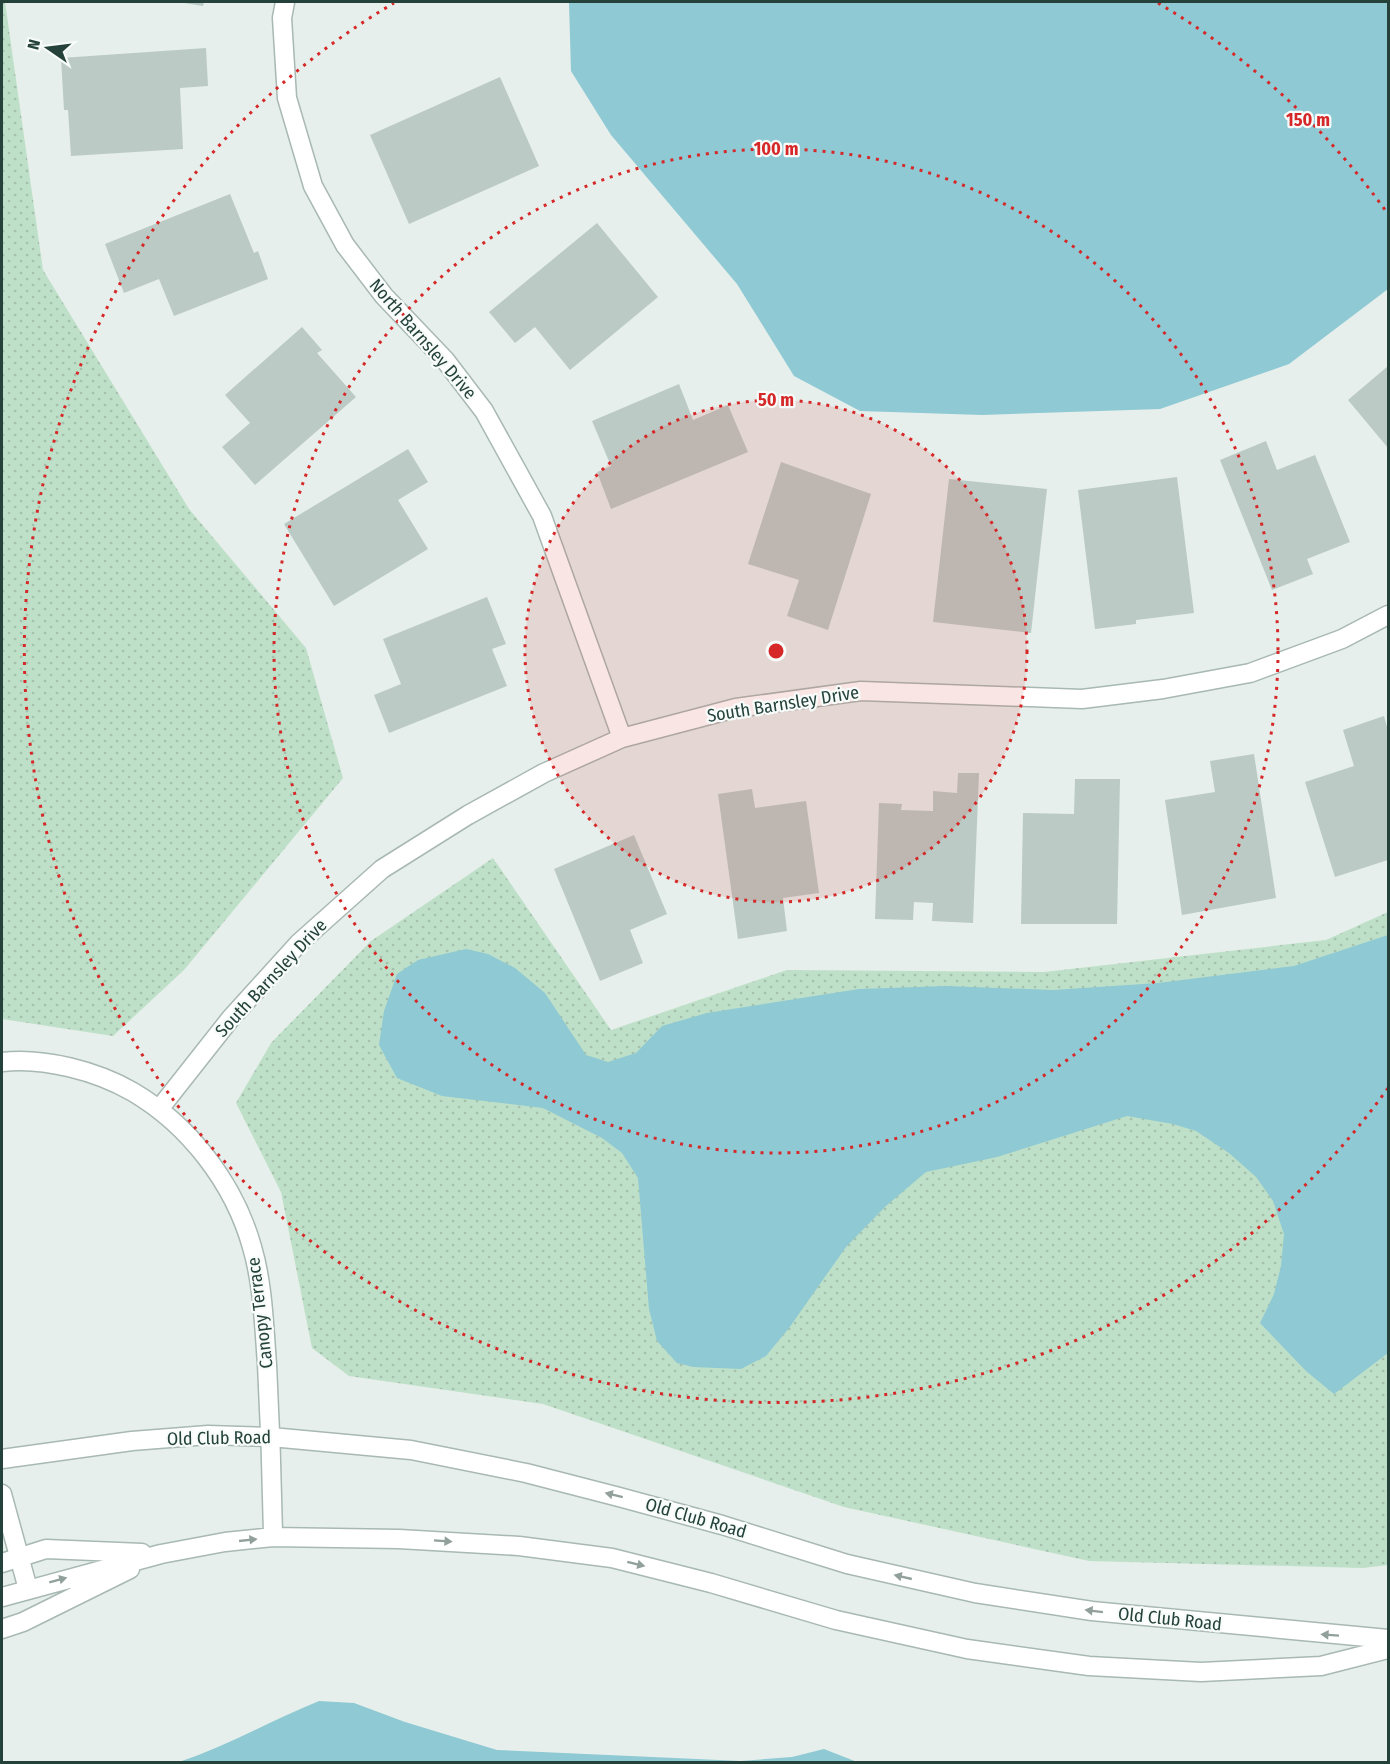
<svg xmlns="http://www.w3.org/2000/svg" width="1390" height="1764" font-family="'Fira Sans Condensed',sans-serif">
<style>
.grass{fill:url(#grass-dots)}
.water{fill:#8ec9d4}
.building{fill:#bbcac4}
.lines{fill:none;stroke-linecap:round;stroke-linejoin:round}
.lane-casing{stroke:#a8b8b2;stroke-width:21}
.street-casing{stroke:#a8b8b2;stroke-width:21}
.lane{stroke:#fff;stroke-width:18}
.street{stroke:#fff;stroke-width:18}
.oneway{fill:#92a09c}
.ring{fill:none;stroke:#d62828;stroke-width:3;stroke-dasharray:3 6}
.labels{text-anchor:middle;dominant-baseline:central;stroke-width:4.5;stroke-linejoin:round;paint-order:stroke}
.street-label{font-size:18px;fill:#24423a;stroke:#f7fbf9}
.centre{fill:#d62828;stroke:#f7fbf9;stroke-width:3}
.ring-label{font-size:18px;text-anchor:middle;font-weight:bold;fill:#d62828;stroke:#f7fbf9;stroke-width:4.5;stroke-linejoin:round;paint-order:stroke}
</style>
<defs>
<pattern id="grass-dots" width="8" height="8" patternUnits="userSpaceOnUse" patternTransform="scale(1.5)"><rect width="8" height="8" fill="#bfe0c8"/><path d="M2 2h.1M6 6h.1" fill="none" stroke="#a4c1ad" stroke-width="1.8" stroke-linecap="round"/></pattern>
</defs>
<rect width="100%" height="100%" fill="#e6efeb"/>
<path class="grass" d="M2,2h3l38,268 146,239 117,139 37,130 -159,192 -71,66 -111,-17z
M493,858l118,172 176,-60 257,2 282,-32 62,-28v653l-25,3 -274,-7 -245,-54 -301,-103 -194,-28 -37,-28 -31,-156 -45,-89 35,-60 100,-102z"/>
<path class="water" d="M569,2h819v287l-99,75 -129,45 -178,6 -122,-4 -66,-35 -57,-92 -126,-149 -40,-64z
M1388,935v418l-54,41 -28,-23 -46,-48 14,-29 7,-28 3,-32 -11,-33 -17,-24 -27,-24 -33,-22 -23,-7 -46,-8 -130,41 -71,15 -40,34 -40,41 -57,81 -23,28 -25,13 -48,-2 -16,-4 -20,-22 -8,-32 -11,-131 -16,-25 -20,-15 -59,-30 -101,-12 -45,-18 -18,-33 5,-34 13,-37 21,-14 48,-11 22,5 27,14 30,25 41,62 22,7 28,-9 26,-27 45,-13 152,-24 87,-3 107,4 105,-7 136,-17z
M319,1701l35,2 51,19 92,28 244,11 51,-4 32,-8 33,13h-678c48,-16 93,-42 140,-61z"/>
<path class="building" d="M184,3v-1h20l-1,4z
M206,48l2,38 -28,2 3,61 -112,7 -3,-46h-4l-3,-52z
M500,77l39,89 -130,58 -39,-89z
M230,194l24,59 4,-2 10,28 -94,37 -15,-37 -35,14 -19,-49z
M597,223l61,74 -88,73 -35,-43 -20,16 -26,-31z
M302,327l20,23 -5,3 39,44 -101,88 -33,-38 28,-24 -25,-28z
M1388,366v82l-40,-48z
M679,384l14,36 35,-15 20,47 -137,57 -14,-37 14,-6 -19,-45z
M1266,441l11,29 38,-15 35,87 -43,17 6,15 -41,16 -52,-130z
M408,449l20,33 -30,18 30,49 -94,57 -50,-82z
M781,462l90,32 -43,136 -41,-14 12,-36 -51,-16z
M1177,477l17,136 -58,7v4l-41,5 -17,-139z
M949,479l98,10 -16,144 -98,-11z
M487,597l19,47 -14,5 15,37 -118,47 -15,-38 27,-11 -18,-45z
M1384,716l4,15v129l-53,17 -30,-95 49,-16 -11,-36z
M1254,754l22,144 -94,17 -17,-115 50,-8 -5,-31z
M958,773h21l-6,150 -41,-2 1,-18 -19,-1 -1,18 -38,-1 4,-116 23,1 -1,6 32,1v-20l24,2z
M1075,779h45l-3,145h-96l2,-111 51,1z
M752,789l3,19 51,-7 13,92 -36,5 4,33 -49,8 -20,-145z
M634,835l33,79 -37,16 13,33 -43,18 -46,-112z"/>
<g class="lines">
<defs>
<path id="lane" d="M2,1494l26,95"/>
<path id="street" d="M285,2l-3,16 5,80 26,88 32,59 39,51 61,64 39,51 58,105 80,222
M2,1062c41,-5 95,9 131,30 56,33 101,91 119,155 11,37 12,79 15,117 3,58 5,115 6,173
M160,1108l71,-90 68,-75 83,-74 86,-54 76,-42 78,-35 114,-30 125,-17 221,8 81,-10 87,-16 92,-34 46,-24
M2,1459l130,-18 76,-6 63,2 140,13 115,23 93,24 103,28 125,39 128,29 117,18 296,28
M2,1563l44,-14 96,4
M2,1597l159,-43 64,-12 48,-5 126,2 120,7 93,12 99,25 125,37 131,29 122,17 112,6 120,-6 67,-17
M2,1629l21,-7 107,-53"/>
</defs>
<use href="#lane" class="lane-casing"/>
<use href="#street" class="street-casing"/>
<use href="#lane" class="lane"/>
<use href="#street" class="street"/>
</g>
<defs><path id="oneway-solid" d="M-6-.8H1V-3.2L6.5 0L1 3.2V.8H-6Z" transform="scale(1.5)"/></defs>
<g class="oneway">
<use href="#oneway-solid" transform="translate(614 1495) rotate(-166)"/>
<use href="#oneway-solid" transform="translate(248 1540) rotate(-6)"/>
<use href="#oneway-solid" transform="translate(443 1541) rotate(4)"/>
<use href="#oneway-solid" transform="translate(636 1564) rotate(14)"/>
<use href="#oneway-solid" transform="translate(903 1577) rotate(-167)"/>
<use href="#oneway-solid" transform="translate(58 1580) rotate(-15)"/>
<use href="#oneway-solid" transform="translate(1094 1611) rotate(-173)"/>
<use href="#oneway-solid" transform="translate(1330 1635) rotate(-176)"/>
</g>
<circle cx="776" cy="651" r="251" fill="#d62828" fill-opacity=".12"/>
<g class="ring">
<circle cx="776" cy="651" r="251"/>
<circle cx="776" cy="651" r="502"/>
<path d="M1388 1088A752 752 0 1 1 394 3M1158 3A752 752 0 0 1 1388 214"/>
</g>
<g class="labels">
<g class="street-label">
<text transform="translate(423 339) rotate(49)">North Barnsley Drive</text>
<text transform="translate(783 704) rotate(-9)">South Barnsley Drive</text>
<text transform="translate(271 978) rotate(-47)">South Barnsley Drive</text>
<text transform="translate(260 1313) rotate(-97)">Canopy Terrace</text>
<text transform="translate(219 1438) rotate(-1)">Old Club Road</text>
<text transform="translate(696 1518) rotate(16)">Old Club Road</text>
<text transform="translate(1170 1619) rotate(6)">Old Club Road</text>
</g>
</g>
<circle cx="776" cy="651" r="9" class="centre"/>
<g class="ring-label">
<text x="1308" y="126">150 m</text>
<text x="776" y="155">100 m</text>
<text x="776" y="406">50 m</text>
</g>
<rect width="1390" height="1764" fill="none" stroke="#24423a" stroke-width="6"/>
<g transform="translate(48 48) rotate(284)" stroke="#f7fbf9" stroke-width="4.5" paint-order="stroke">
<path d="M0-4.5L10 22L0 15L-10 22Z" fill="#24423a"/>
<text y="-9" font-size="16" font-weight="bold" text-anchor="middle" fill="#24423a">N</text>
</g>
</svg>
